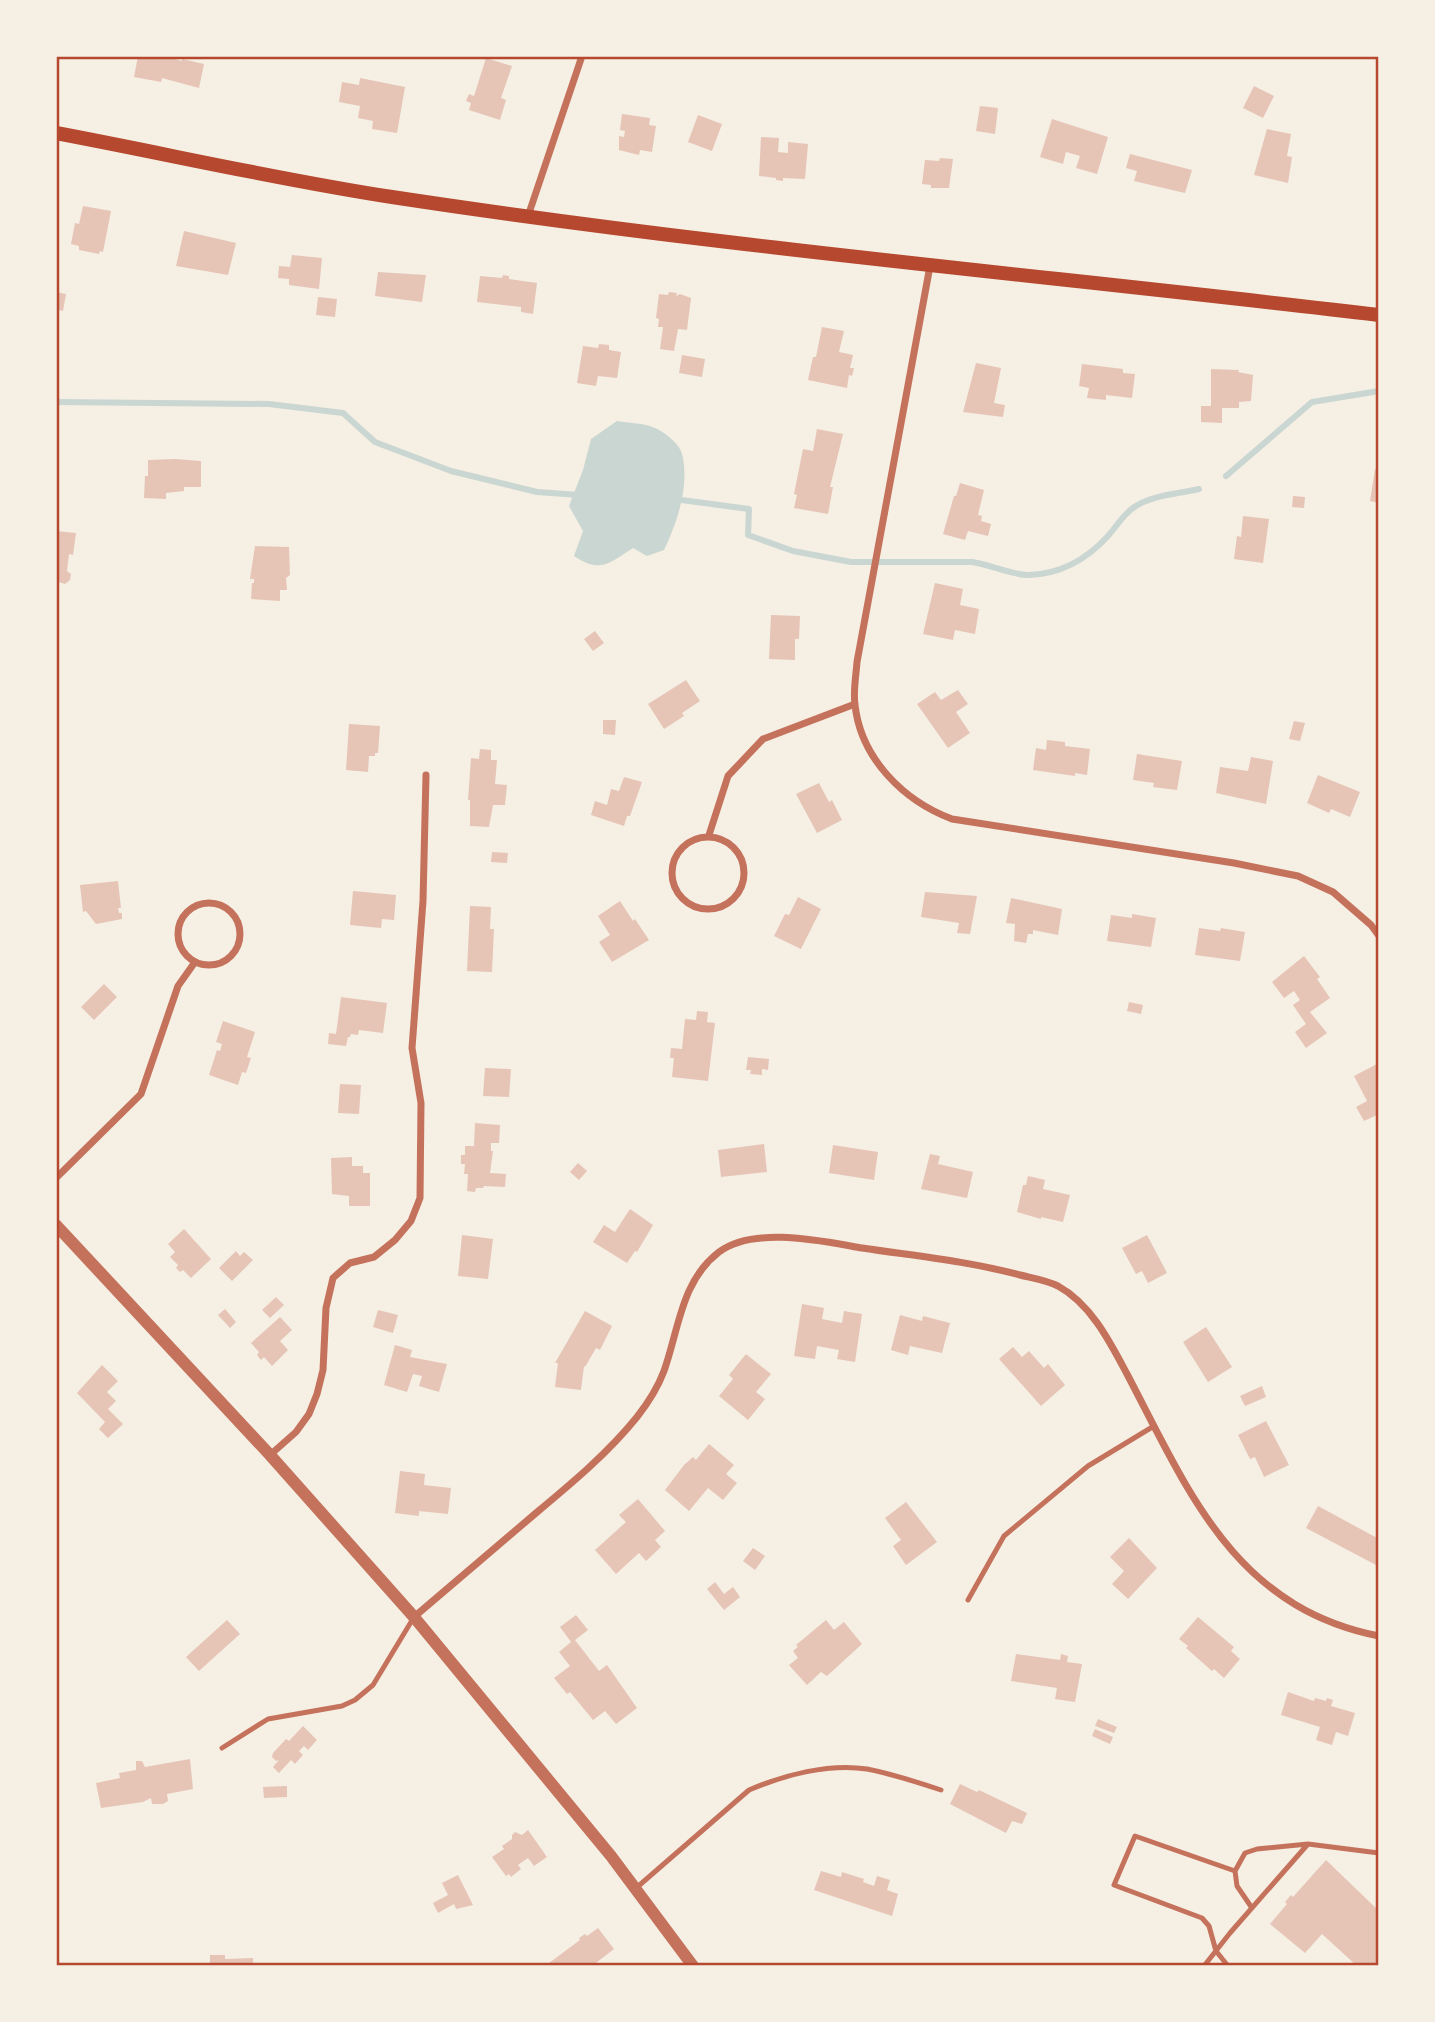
<svg xmlns="http://www.w3.org/2000/svg" width="1435" height="2022" font-family="Commissioner,sans-serif">
<style>
.water{fill:#c9d6d2}
.lines{fill:none;stroke-linecap:round;stroke-linejoin:round}
.stream{stroke:#c9d6d2;stroke-width:6}
.building{fill:#e6c5b7}
.service{stroke:#c5725c;stroke-width:5}
.minor{stroke:#c5725c;stroke-width:7}
.tertiary{stroke:#c5725c;stroke-width:12}
.secondary{stroke:#b5482f;stroke-width:14}
.neatline{fill:none;stroke:#b5482f;stroke-width:2.5}
</style>
<rect width="100%" height="100%" fill="#f6efe4"/>
<path class="water" d="M617,421c11,2 27,2 38,7 9,4 25,16 27,26 8,31 -5,69 -18,96l-17,6 -14,-8c-24,15 -32,26 -59,8l9,-25 -14,-25 14,-36 8,-31z"/>
<g class="lines">
<path class="stream" d="M56,402l213,2 74,9 32,29 76,29 86,21 42,3
M1226,476l86,-74 67,-11
M674,499l75,10 -1,26 45,16 58,11h121c16,2 43,14 57,13 31,-1 58,-16 79,-39 8,-9 14,-20 25,-28 17,-13 45,-14 66,-19"/>
</g>
<path class="building" d="M138,56h27l17,5v-2l22,5 -5,24 -37,-10 -1,4 -27,-5z
M486,58l26,8 -11,32 5,2 -6,20 -31,-10 2,-7 -5,-2 3,-7 5,2z
M360,78l45,9 -8,46 -25,-4 1,-8 -15,-3 2,-12 -21,-4 3,-20 17,3z
M1254,86l20,10 -11,22 -20,-10z
M980,106l18,2 -3,26 -19,-3z
M622,114l28,4 -1,7 7,1 -4,26 -12,-2 -1,5 -20,-5v-14l5,1 1,-6 -5,-1z
M698,115l24,9 -10,27 -24,-9z
M1052,119l56,18 -11,37 -21,-6 4,-12 -14,-4 -3,12 -23,-7z
M1267,129l24,5 -4,22 5,1 -4,26 -34,-8z
M761,137l18,1 -1,14 10,1v-11l20,2 -3,35 -22,-1v3l-7,-1v-2l-17,-2z
M1130,154l62,16 -7,23 -51,-12 3,-10 -11,-3z
M940,158l13,1 -4,29h-18v-3l-9,-1 3,-24 14,1z
M83,206l28,5 -8,41 -3,-1 -1,3 -20,-4v-4l-8,-2 4,-21 4,1z
M184,231l52,12 -8,32 -52,-9z
M292,255l30,3 -3,31 -30,-4v-6l-11,-1 1,-12 11,1z
M378,272l48,3 -4,27 -47,-6z
M503,275l6,1v3l28,4 -4,31 -12,-2v-5l-44,-5 3,-26 22,2z
M56,292l10,2 -3,17 -7,-2z
M669,292l8,1 -1,3 4,-2 11,4 -4,32 -9,-1 -4,22 -14,-2 3,-22h-5l1,-8 -3,-1 3,-24 9,1z
M318,297l19,2 -2,18 -19,-2z
M822,327l22,4 -5,21 14,3 -3,13h4l-2,8 -3,-1 -2,13 -39,-8 5,-23h3z
M599,344l10,1v5l12,2 -4,26 -19,-2 -2,10 -19,-3 6,-37 15,2z
M682,355l23,4 -3,18 -23,-4z
M976,363l25,5 -7,35 11,2 -2,12 -40,-5z
M1082,364l41,5v4l12,1 -3,24 -26,-3v5l-19,-2 2,-10 -10,-2z
M1211,369l28,1 -1,2 15,3 -2,26 -12,1v6h-17v15l-21,-1v-16h10z
M817,429l26,5 -13,53h3l-5,27 -34,-6 3,-13 -3,-1 9,-45 10,2z
M175,459l26,2v26h-17v4l-18,2v6l-22,-1 1,-22h3v-16z
M1375,469l4,1v33l-9,-2z
M960,483l24,7 -6,25 4,1 -1,5 10,3 -3,12 -20,-5 -3,9 -22,-6 11,-38h2z
M1293,496l12,1 -1,11 -12,-1z
M1243,516l26,3 -6,44 -29,-4 3,-23 4,1z
M56,531l20,2 -3,22 -4,-1 -2,17 4,3 -1,6 -5,4 -9,-3z
M255,546l34,1 1,28 -4,3 1,12h-7v11l-29,-2 1,-16h2v-4h-4z
M935,583l28,6 -3,16 19,4 -4,25 -20,-4 -2,10 -30,-6z
M771,615l29,1 -1,23h-4v21l-26,-1z
M595,631l9,12 -11,8 -9,-12z
M686,680l14,21 -18,12 2,3 -20,13 -16,-25z
M958,690l10,14 -12,8 14,21 -22,15 -31,-44 18,-12 6,8z
M603,720h13l-1,15 -12,-1z
M1294,721l11,2 -5,18 -11,-2z
M349,724l31,2 -2,27h-3v3h-6l-1,16 -22,-2z
M1047,740l18,2v4l25,3 -3,26 -12,-2v3l-42,-6 3,-22 10,2z
M480,749l11,1v10h6l-2,24 12,1 -2,20h-12l-4,22 -19,-1v-26h-2l3,-42 8,1z
M1137,754l45,7 -5,29 -24,-3 1,-4 -21,-3z
M1251,757l22,4 -7,43 -50,-11 4,-26 28,4z
M1318,775l42,17 -10,25 -19,-8 -2,4 -22,-10z
M624,777l18,5 -12,34h-3l-3,10 -33,-11 4,-14 12,4 4,-16 8,2z
M819,783l10,19 3,-2 10,20 -25,13 -21,-39z
M492,852l16,1 -1,10 -16,-1z
M118,881l3,27h-3l1,5h3v6l-26,5 -10,-13 -3,1 -3,-27z
M353,891l43,4 -2,25 -12,-1 -1,9 -31,-3z
M925,892l52,4 -7,38 -13,-1 2,-10 -38,-6z
M798,897l23,12 -20,40 -27,-13 11,-22 4,1z
M1011,898l51,11 -4,26 -25,-5v4h-5l-2,9 -12,-2 1,-17 -9,-1z
M620,901l13,20 2,-2 14,21 -37,22 -13,-20 11,-7 -12,-19z
M470,906l21,1 -1,22h4l-2,43 -25,-1z
M1132,914l24,4 -5,29 -44,-6 4,-26 21,3z
M1199,928l21,3 1,-3 24,4 -5,29 -45,-6z
M1304,956l16,21 -3,2 13,19 -20,14 17,21 -21,15 -11,-16 11,-8 -13,-19 7,-5 -6,-9 -10,7 -12,-16z
M104,984l13,13 -23,23 -13,-13z
M341,997l46,6 -4,30 -24,-3 -1,5 -7,-1 -1,3h-2l-2,9 -18,-2 1,-11 7,1z
M1129,1002l14,3 -2,9 -14,-3z
M697,1011l11,1 -1,10 8,1 -7,58 -36,-4 2,-19h-4l1,-10 11,1 3,-30 11,1z
M223,1021l32,11 -8,25 4,1 -5,15 -4,-1 -4,13 -29,-10 8,-25 3,1 2,-7 -6,-2z
M748,1057l21,2 -1,11 -6,-1v6l-12,-1 1,-4h-5z
M1377,1064l2,5v45l-15,7 -8,-14 11,-6 -13,-25z
M485,1068l26,1 -2,28 -26,-1z
M340,1084l21,1 -2,29 -21,-1z
M475,1123l25,2 -1,18h-8v8h2l-3,22 16,1 -1,13 -21,-1 -1,2h-7l-1,4 -8,-1 1,-17h-4l1,-10h-4v-9h4v-9h9z
M764,1144l3,28 -46,5 -3,-27z
M833,1145l45,7 -4,28 -45,-7z
M930,1154l10,2 -2,8 35,8 -6,26 -46,-9z
M352,1157v9h11v7h7v33h-21v-10l-17,-2 -1,-36z
M578,1163l9,8 -8,9 -9,-8z
M1028,1176l17,4 -2,9 27,6 -7,27 -22,-5v2l-24,-7 6,-27h3z
M630,1209l23,16 -16,27 -2,-1 -8,12 -34,-21 11,-17 11,7z
M184,1229l27,30 -20,19 -8,-8 -3,2 -4,-4 2,-3 -8,-8 5,-5 -7,-8z
M462,1235l31,4 -5,40 -30,-3z
M1147,1235l20,38 -19,10 -6,-12 -6,3 -14,-26z
M236,1251l4,5 4,-4 9,8 -21,21 -13,-13z
M276,1297l8,8 -14,13 -8,-8z
M802,1304l22,4 -2,11 20,4 2,-12 18,3 -7,48 -18,-3 2,-9 -22,-4 -2,13 -21,-3z
M225,1309l11,13 -6,6 -12,-13z
M378,1310l20,5 -5,18 -20,-6z
M585,1311l27,15 -12,24 -4,-2 -11,19 -1,-1 -3,24 -26,-3 3,-24h-3z
M900,1315l22,6 1,-5 27,7 -8,30 -32,-7 -2,9 -17,-5z
M280,1317l12,13 -12,11 8,9 -16,16 -8,-9 -3,3 -4,-5 2,-3 -8,-9z
M1206,1327l26,40 -24,15 -25,-40z
M395,1345l17,5 -2,7 37,7 -8,28 -20,-6 3,-10 -9,-2 -6,18 -23,-7z
M1013,1347l9,10 7,-6 15,17 4,-4 17,21 -24,21 -42,-47z
M746,1354l25,20 -15,18 9,7 -17,21 -29,-24 14,-17 -4,-4z
M102,1365l16,16 -11,11 9,9 -8,8 15,15 -15,14 -9,-9 6,-7 -28,-29z
M1262,1386l4,11 -21,9 -5,-10z
M1266,1421l23,44 -25,12 -9,-20 -5,2 -12,-24z
M709,1444l25,21 -8,9 11,9 -14,17 -15,-12 -19,23 -24,-21 19,-25 9,-8 3,3z
M400,1471l25,3 -1,11 27,3 -3,26 -29,-3v5l-24,-3z
M638,1499l27,32 -10,9 6,7 -15,14 -7,-8 -23,21 -21,-24 31,-28 -7,-7z
M906,1502l31,40 -31,23 -13,-19 8,-6 -16,-22z
M1318,1506l61,33v20l-3,6 -70,-37z
M1129,1538l28,30 -29,31 -16,-15 12,-13 -14,-14z
M753,1548l12,8 -10,14 -12,-9z
M715,1582l9,12 9,-7 7,10 -16,13 -17,-21z
M576,1615l12,15 -13,10 24,31 8,-6 30,43 -21,16 -11,-13 -12,9 -23,-28 -3,2 -13,-16 16,-12 -11,-14 12,-10 -11,-15z
M1198,1617l36,30 -3,4 9,8 -16,19 -10,-9 -2,2 -26,-23 2,-2 -9,-7z
M227,1620l13,14 -41,37 -13,-14z
M826,1620l8,10 10,-8 18,22 -35,32 -6,-4 -14,13 -18,-20 9,-7 -5,-7 5,-4 -2,-2z
M1016,1654l44,6 1,-6 7,2 -1,6 15,2 -7,38 -20,-3 2,-11 -46,-7z
M1288,1692l26,9 1,-3 11,3 1,-3 6,2 -2,6 24,7 -7,23 -12,-4 -4,13 -16,-5 4,-13 -39,-12z
M1098,1719l19,8 -3,6 -19,-7z
M303,1726l14,14 -9,10 -4,-4 -5,5 4,4 -8,9 -4,-4 -12,13 -6,-6 6,-7 -3,1 -4,-4 1,-4 13,-14 3,2z
M1095,1729l18,8 -3,7 -18,-8z
M190,1759l3,30 -26,5 1,7 -5,3h-11l-1,-6 -8,4 -42,6 -5,-25 24,-5 -1,-5 17,-3v-9h6l3,6z
M960,1784l17,8 2,-2 48,23 -5,11 -10,-3 -6,12 -56,-29z
M287,1786v11l-23,1 -1,-11z
M528,1830l19,27 -13,9 -6,-8 -10,7 3,4 -10,8 -2,-3 -3,2 -14,-19 12,-8 -2,-3 10,-7v-4l3,-3 7,3z
M1326,1860l53,51v55h-22l-35,-32 -17,19 -35,-29 17,-20 -2,-2 6,-7 2,2z
M821,1871l20,6 1,-5 22,7 -1,3 11,4 3,-10 13,4 -3,10 11,4 -6,22 -78,-26z
M458,1875l15,30 -17,4 -2,-5 -16,9 -5,-10 15,-8 -6,-12z
M598,1928l16,21 -22,17h-41l-2,-3 31,-23 -1,-2 6,-4 2,2z
M210,1955h15v4l28,-1v8h-43z"/>
<g class="lines">
<path class="service" d="M968,1600l36,-64 84,-70 66,-40
M222,1748l46,-29 74,-13 13,-6 18,-15 41,-68
M635,1889l114,-99c35,-15 80,-27 118,-21 25,5 50,13 74,21
M1252,1908l-15,-22 -2,-15 10,-18 12,-4 51,-5
M1204,1966l26,-33 78,-89 71,9
M1228,1966l-12,-15 -7,-25 -7,-8 -88,-33 21,-49 100,35"/>
<path class="minor" d="M528,216l54,-160
M930,266l-73,396c-1,14 -4,29 -2,43 6,54 49,96 97,114l282,44 64,13 35,16 38,33 8,11
M709,835l19,-59 35,-37 92,-35
M672 873a36 36 0 1 1 72 0a36 36 0 1 1-72 0Z
M178 934a31 31 0 1 1 62 0a31 31 0 1 1-62 0Z
M56,1178l85,-84 37,-108 17,-24
M270,1455l26,-23 13,-18 8,-20 6,-24 3,-62 7,-30 17,-15 24,-6 21,-17 16,-19 9,-23 1,-95 -9,-55 11,-147 3,-126
M414,1617c41,-35 81,-69 122,-104 36,-30 72,-60 101,-96 11,-14 21,-30 27,-46 15,-42 17,-90 55,-119 35,-26 102,-11 143,-4 53,8 106,13 158,27 12,3 26,5 38,11 33,18 52,56 69,88 62,118 107,233 252,262"/>
<path class="tertiary" d="M56,1225l214,230 144,162 197,239 82,110"/>
<path class="secondary" d="M56,133c112,21 224,47 336,64 328,50 658,79 987,118"/>
</g>
<rect width="1435" height="2022" fill="none" stroke="#f6efe4" stroke-width="116"/>
<rect x="58" y="58" width="1319" height="1906" class="neatline"/>
</svg>
